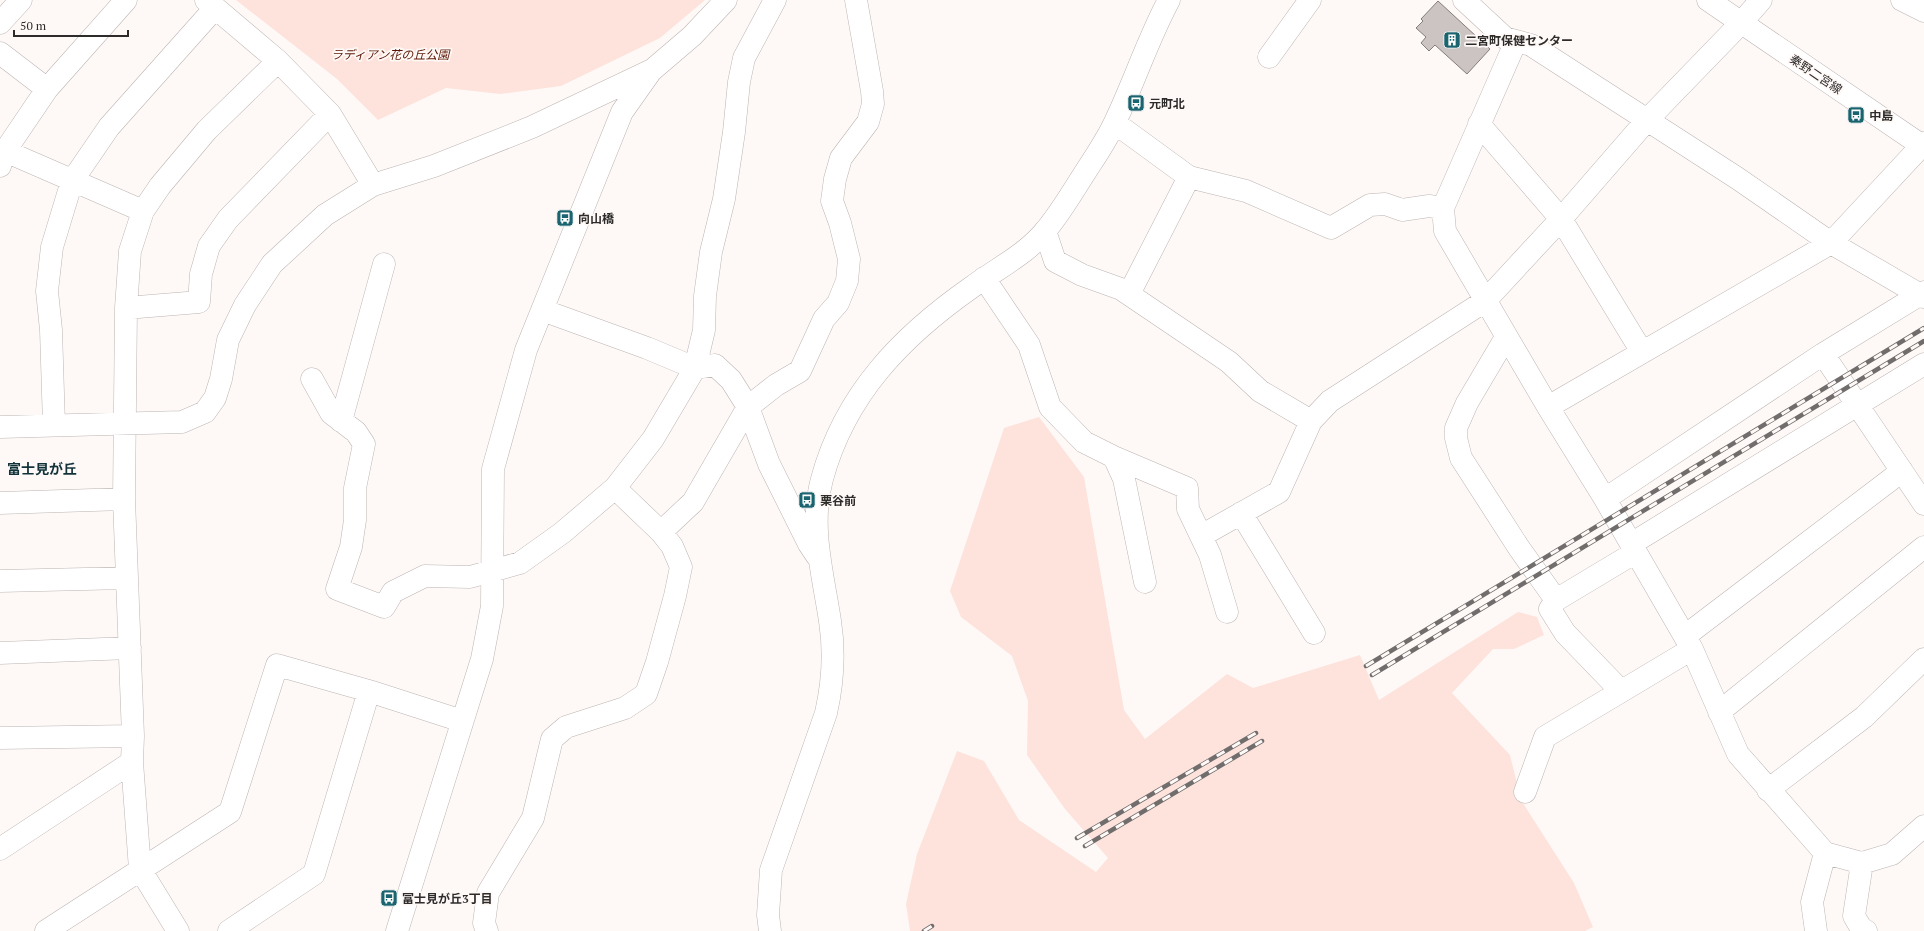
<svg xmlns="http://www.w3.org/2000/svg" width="1924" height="931" font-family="'PT Serif','Noto Sans JP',serif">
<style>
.green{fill:#fde3db}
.building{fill:#cbc4c2;stroke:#847d7c}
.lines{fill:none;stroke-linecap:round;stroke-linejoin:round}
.minor-casing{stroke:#bcb5b3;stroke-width:23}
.major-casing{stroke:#bcb5b3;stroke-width:23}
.minor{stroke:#fff;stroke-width:22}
.major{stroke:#fff;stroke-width:22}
.rail-casing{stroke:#706d6c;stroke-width:4.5}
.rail{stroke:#fef9f7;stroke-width:3;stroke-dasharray:9;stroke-linecap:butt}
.labels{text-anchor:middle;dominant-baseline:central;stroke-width:3.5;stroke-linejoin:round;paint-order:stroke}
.poi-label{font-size:12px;font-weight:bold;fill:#2e2c2b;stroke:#fef9f7;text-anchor:start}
.park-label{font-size:12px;font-style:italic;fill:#5a1502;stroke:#fef9f7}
.street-label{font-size:12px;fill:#2e2c2b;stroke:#fef9f7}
.quarter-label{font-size:14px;font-weight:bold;fill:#103238;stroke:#fef9f7}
</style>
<rect width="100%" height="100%" fill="#fef9f7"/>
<path class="green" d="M236,0h469l-45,38 -99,48 -61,8 -54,-6 -68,32 -41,-41z
M1039,417l45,60 40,233 21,29 82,-65 26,14 107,-33 19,45 139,-88 19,5 7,18 -30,14h-21l-41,44 58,62 11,45 53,83 19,44 -8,4h-675l-4,-27 11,-50 40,-103 27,10 35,59 77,52 12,-14 -43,-49 -38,-54 1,-54 -16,-45 -51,-39 -11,-26 54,-163z"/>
<path class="building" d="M1438,1l52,48 -23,25 -32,-29 -6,6 -8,-8 5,-6 -10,-9 7,-7 -2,-2z"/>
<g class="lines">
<defs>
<path id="minor" d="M206,0l72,61 52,53 43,71
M1464,0l41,38 26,7 206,133 94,65 93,54
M1902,0l22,11
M0,23l21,-23
M1516,41l-73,167 2,23 103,176 57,92 87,150 46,105 87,99 37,10 30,-9 32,-28
M0,53l47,36
M1269,57l41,-57
M1115,123l74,54 57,14 85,37 39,-23 15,-1 17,6 27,-4 14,2
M1479,124l82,95 81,133
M5,151l138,60
M0,166l5,-15 42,-62 79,-89
M1045,231l10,30 27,14 39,14 108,73 31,29 51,30 19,-20 155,-100 76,-82 86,-99 94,-97 20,-23
M984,278l45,67 21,62 34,35 30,15 73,31 1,21 22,46 17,57
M1129,294l60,-117
M126,308l73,-6 2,-28 8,-28 19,-27 102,-105
M542,310l105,38 48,20 20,-3 16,15 17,27 21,57 40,80 8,12
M1506,337l-39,66 -11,25v10l5,20 58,90 37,52
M1823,354l101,150
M312,379l19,34 25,19 8,12 -9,44v32l-4,27 -14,42 47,18 9,-15 32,-16 45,1 50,-14 42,-30 53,-45 38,-49 42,-71 9,-38 1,-34 6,-44 13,-53 10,-67 5,-50 5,-24 31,-58
M1548,407l283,-164 93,-100
M341,421l43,-157
M54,425l-3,-95 -4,-39 5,-44 20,-66 37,-54 106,-119
M0,427l182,-5 23,-10 10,-14 6,-19 7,-39 17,-35 27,-41 53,-49 48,-30 61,-19 98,-39 118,-56
M1114,457l10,22 21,103
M1605,499l218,-145 101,-62
M0,503l124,-4
M1241,513l73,120
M661,532l32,-30 55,-95 28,-22 24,-14 24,-52 14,-16 9,-22 2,-22 -9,-36 -8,-22 3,-22 6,-21 27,-36 5,-18 -1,-13 -16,-91
M1201,536l78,-44 32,-71
M1631,544l293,-180
M0,581l127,-3
M1685,636l217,-165
M0,653l130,-5
M1621,691l-56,-58 -15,-24 6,-9 80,-48
M1719,712l205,-165
M0,738l133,-2
M1768,790l96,-73 60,-58
M1525,792l20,-55 147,-88
M0,849l132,-87
M1862,863l-8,53 7,12 5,3
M46,931l184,-119 47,-147 92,26
M178,931l-38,-62 -8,-107 1,-26 -9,-237 2,-191 4,-57 13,-40 17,-25 47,-56 71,-69
M229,931l85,-57 55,-183 93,30
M397,931l85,-272 10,-53 1,-137 33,-119 96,-238 29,-41 41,-35 34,-36
M487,931l-3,-8 4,-30 45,-75 19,-79 14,-12 59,-19 21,-14 11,-32 18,-66 6,-29 -9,-21 -11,-14 -46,-44
M770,931l-2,-16 3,-45 55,-157c7,-31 9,-60 4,-92 -7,-47 -21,-95 -8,-142 23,-85 80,-143 150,-192 24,-18 55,-33 74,-57 15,-18 27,-39 40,-59 11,-17 22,-33 30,-51 19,-40 32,-81 53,-120
M1816,931l-4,-29 13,-49"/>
<path id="major" d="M1708,0l216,147"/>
</defs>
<use href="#minor" class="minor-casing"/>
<use href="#major" class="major-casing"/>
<use href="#minor" class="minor"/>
<use href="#major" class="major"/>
<defs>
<path id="rail" d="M1366,666l558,-338
M1372,675l552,-334
M1077,838l179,-105
M1085,846l177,-105
M924,931l8,-5"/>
</defs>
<use href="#rail" class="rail-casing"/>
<use href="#rail" class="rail"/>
</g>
<defs>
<symbol id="building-square" viewBox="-11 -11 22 22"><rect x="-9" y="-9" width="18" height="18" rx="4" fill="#1a6470" stroke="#fef9f7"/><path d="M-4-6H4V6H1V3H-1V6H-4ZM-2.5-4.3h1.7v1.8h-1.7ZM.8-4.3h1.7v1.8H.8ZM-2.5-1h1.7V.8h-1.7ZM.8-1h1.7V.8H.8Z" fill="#fff"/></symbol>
<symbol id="bus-square" viewBox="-11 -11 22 22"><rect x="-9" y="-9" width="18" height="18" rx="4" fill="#1a6470" stroke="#fef9f7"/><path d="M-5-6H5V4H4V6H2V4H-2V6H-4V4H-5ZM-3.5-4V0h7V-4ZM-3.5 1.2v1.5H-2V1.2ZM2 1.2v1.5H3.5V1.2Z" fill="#fff"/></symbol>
</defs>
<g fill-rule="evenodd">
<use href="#building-square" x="1442" y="30" width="20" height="20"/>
<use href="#bus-square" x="1126" y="93" width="20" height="20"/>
<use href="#bus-square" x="1846" y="105" width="20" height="20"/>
<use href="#bus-square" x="555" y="208" width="20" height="20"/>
<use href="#bus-square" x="797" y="490" width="20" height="20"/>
<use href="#bus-square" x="379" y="888" width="20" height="20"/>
</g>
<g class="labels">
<g class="poi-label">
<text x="1465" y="40">二宮町保健センター</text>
<text x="1149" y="103">元町北</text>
<text x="1869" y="115">中島</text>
<text x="578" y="218">向山橋</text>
<text x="820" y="500">栗谷前</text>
<text x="402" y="898">富士見が丘3丁目</text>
</g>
<g class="park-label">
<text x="390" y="54">ラディアン花の丘公園</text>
</g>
<g class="street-label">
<text transform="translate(1816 74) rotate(34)">秦野二宮線</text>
</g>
<g class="quarter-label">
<text x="42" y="468">富士見が丘</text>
</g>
</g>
<path d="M14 30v6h114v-6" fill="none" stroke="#2e2c2b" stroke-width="2"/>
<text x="20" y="30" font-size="12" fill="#2e2c2b" stroke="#fef9f7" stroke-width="3" paint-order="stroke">50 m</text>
</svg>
